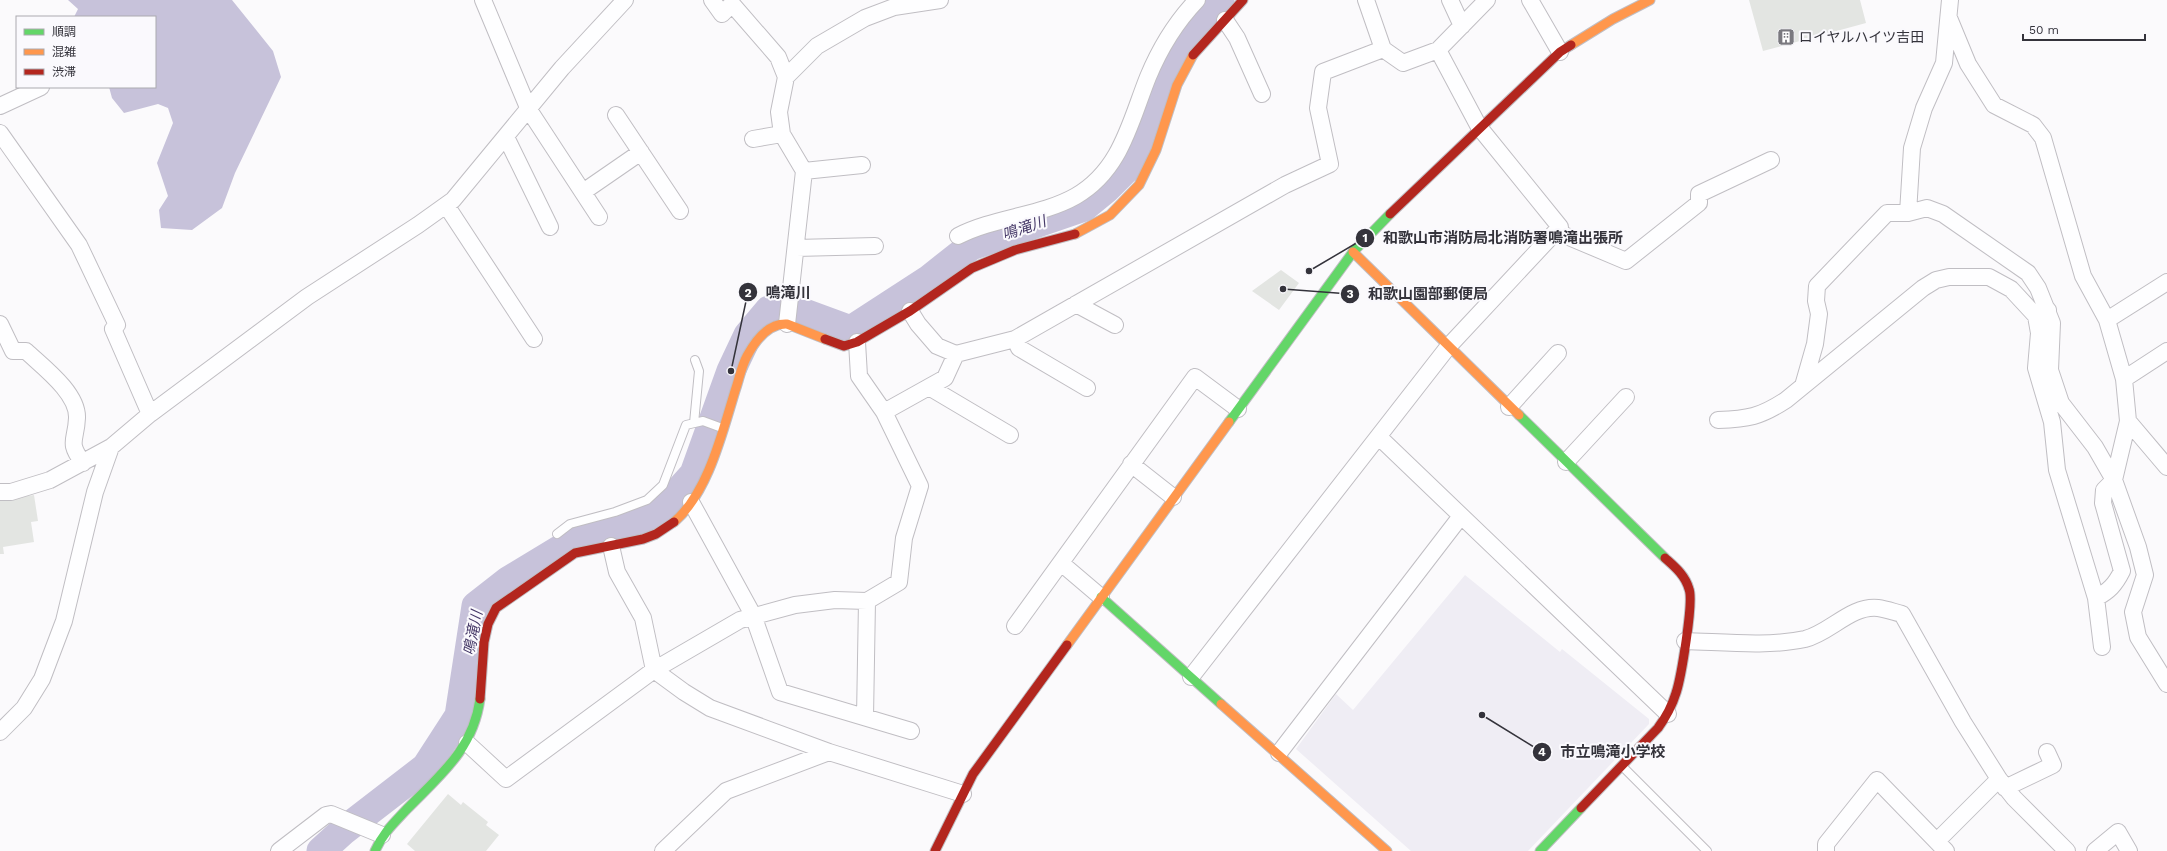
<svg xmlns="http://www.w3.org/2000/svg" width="2167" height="851" font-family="'Work Sans','Noto Sans JP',sans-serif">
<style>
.built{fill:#efedf4}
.water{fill:#c7c2da}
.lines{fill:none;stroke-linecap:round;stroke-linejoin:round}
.river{stroke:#c7c2da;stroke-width:29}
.building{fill:#e3e5e2}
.lane-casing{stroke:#c0bec3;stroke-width:10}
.street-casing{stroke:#c0bec3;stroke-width:18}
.fast-casing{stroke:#c0bec3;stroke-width:11}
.slow-casing{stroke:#c0bec3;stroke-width:11}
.jam-casing{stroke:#c0bec3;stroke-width:11}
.lane{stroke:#fefeff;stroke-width:8}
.street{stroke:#fefeff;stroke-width:16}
.fast{stroke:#63d668;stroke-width:9}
.slow{stroke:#ff974d;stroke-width:9}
.jam{stroke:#b3261e;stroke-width:9}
.labels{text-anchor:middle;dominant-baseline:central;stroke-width:4;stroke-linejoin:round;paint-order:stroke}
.poi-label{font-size:14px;fill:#34333b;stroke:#faf9fd;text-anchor:start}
.water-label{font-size:15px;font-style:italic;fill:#453867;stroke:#faf9fd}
.leader{fill:none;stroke:#34333b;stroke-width:1.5}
.callout-dot{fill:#34333b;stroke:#faf9fd;stroke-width:1.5}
.mark-label{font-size:12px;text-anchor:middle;font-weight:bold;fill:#fff}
.callout-label{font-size:15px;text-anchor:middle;font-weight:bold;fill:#34333b;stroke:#faf9fd;stroke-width:4;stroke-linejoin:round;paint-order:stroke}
</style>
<rect width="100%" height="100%" fill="#fbfafc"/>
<path class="built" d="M1465,575l95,77 2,-3 87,70v5l-121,127h-117l-115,-102 40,-55 17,16z"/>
<path class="water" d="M68,0h164l41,51 8,26 -46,96 -13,35 -30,22 -31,-2 -2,-18 9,-14 -11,-33 16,-40 -5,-15 -10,-4 -34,9 -12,-15 -3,-11h46v-70h-81l4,-8z"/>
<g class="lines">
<path class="river" d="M321,851l22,-20 83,-64 33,-51 17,-110 32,-25 76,-46 37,-9 38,-13 35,-39 37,-103 17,-36 21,-25 33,2 49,18 77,-50 43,-34 113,-39 22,-18 25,-25 43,-106 46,-58"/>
</g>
<path class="building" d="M1749,0h111l6,23 -103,28z
M1281,270l18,13 -20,27 -27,-19z
M34,495l4,26 -7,1 3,20 -31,5 1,7h-4v-54z
M448,794l13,11 2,-3 25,20 -2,3 13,10 -13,16h-71l-8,-7z"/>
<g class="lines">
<defs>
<path id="lane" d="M694,423l5,-52 -4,-11
M557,534l13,-10 45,-12 32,-12 16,-15 23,-60 17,-4 19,7
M1623,767l84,84"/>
<path id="street" d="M483,0l46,110 70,107
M712,0l10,14 10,-10 46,53 8,20
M1366,0l17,49 20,14 35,-13
M1450,0l12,26
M1530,0l30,52
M1949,18l19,46 26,41 39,20 10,13 40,138 24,44 17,59 4,42 -14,59 -10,10 -1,13 19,68c-7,14 -13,20 -26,27
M1225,20l12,18 25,56
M0,106l41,-19
M616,115l64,96
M0,133l79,112 38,80 -4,4 37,85
M506,137l44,90
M753,139l29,-5
M804,171l58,-6
M583,192l58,-40
M446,205l88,134
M1908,213l4,-65 12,-40 20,-45 6,-63
M1557,232l69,29 73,-58v-9l72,-34
M958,236c37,-19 83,-20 118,-40 45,-26 54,-74 72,-119 12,-29 27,-54 49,-77
M796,248l79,-2
M1076,304l39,21
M910,311l8,13 19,22 19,8 59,-15 270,-154 45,-21 -12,-56 5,-36 60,-23
M2036,316l3,17 -3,35 16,54 5,48 39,128 6,49
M2107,320l60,-38
M0,324l13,27h13c17,16 52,42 51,67 -1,24 -10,23 6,45
M787,324l17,-153 -22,-37 -3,-22 7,-35 31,-31 48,-28 29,-11 46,-7
M1015,339l4,9 68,40
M2124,379l43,-28
M1803,386l12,-42 4,-30 -3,-13 1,-15 70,-73h21l19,-5 16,6 85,59 10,15 14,35 -2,47 11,33 34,44 19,33 24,67 7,28 -12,37 5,25 29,47
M929,387l81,48
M1509,407l49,-54
M884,412l61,-34 11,-24
M1718,420c30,-1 42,-3 68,-20l137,-112 13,-8 13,-3h40l22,12 25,27 12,-6
M2128,421l39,46
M1379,437l289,277
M1566,462l60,-65
M1131,464l42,33
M0,492h11l39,-12 61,-33 39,-33 157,-117 111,-72 35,-25 109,-132 63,-68
M691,502l62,113 27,77 131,39
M611,546l6,26 26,46 11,52 30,22 26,16 119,44 134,42
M1061,563l40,34
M1015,626l180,-249 43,32
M1685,641c38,1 83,6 120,-2 25,-6 46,-34 73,-31 8,1 16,4 24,6l61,108 36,57 15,19 53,53
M1191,677l257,-330 112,-120 -81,-100 -41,-77 49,-50
M865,717l2,-116
M0,732l24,-24 18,-29 22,-58 31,-129 16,-45
M467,743l39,36 148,-109 86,-50 55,-15 40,-5 32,1 32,-19 5,-44 16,-52 -36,-74 -25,-36 -2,-34
M1279,753l182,-237
M2005,788l48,-23 -6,-13
M1937,841l62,-62
M279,851l47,-36 5,-1 51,21
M663,851l63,-60 103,-39
M1826,851v-7l51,-64 69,71
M2095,851l23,-19 11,19"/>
<path id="fast" d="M1519,415l146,143
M1229,422l124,-170 37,-38
M1101,597l120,107
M375,851c8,-18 18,-27 31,-41 34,-35 67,-60 74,-111
M1540,851l41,-43"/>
<path id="slow" d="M1571,45l42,-26 37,-19
M1075,234l35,-19 29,-30 17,-35 21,-65 16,-30
M1353,252l166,163
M674,522c34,-29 48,-89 61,-131 4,-11 6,-24 12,-35 8,-15 21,-33 40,-32l38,15
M1067,645l162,-223
M1221,704l166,147"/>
<path id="jam" d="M1193,55l50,-55
M1390,214l170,-162 11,-7
M825,339l19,7 13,-4 53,-31 62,-43 43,-18 60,-16
M480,699l4,-57 4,-18 8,-16 79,-55 68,-14 13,-5 18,-12
M1581,808l77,-80c8,-11 14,-22 18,-35 5,-15 18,-92 13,-104 -4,-14 -14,-22 -24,-31
M935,851l38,-77 94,-129"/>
</defs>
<use href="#lane" class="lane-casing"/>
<use href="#street" class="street-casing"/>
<use href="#fast" class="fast-casing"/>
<use href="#slow" class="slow-casing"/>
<use href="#jam" class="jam-casing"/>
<use href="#lane" class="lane"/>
<use href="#street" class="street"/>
<use href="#fast" class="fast"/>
<use href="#slow" class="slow"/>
<use href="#jam" class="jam"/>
</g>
<defs>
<symbol id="building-square" viewBox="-11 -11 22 22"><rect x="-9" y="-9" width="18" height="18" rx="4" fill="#7a797f" stroke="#faf9fd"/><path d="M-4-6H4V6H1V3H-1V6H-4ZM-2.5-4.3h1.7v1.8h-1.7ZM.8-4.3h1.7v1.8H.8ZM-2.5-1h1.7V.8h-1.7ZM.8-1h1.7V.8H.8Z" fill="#fff"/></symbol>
</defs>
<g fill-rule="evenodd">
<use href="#building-square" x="1776" y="27" width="20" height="20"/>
</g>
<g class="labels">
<g class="poi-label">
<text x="1799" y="37">ロイヤルハイツ吉田</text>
</g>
<g class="water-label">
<text transform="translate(1024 228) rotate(-19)">鳴滝川</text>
<text transform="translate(473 633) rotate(-79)">鳴滝川</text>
</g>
</g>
<path class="leader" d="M1309 271L1365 238M731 371L748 292M1283 289L1350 294M1482 715L1542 752"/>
<g class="callout-dot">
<circle cx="1309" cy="271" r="4"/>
<circle cx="731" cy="371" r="4"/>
<circle cx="1283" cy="289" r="4"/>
<circle cx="1482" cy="715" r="4"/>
<circle cx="1365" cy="238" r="10"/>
<circle cx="748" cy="292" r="10"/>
<circle cx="1350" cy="294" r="10"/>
<circle cx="1542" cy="752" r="10"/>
</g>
<g class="mark-label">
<text x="1365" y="242">1</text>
<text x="748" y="297">2</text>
<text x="1350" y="298">3</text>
<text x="1542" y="756">4</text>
</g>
<g class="callout-label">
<text x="1503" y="243">和歌山市消防局北消防署鳴滝出張所</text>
<text x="788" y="298">鳴滝川</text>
<text x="1428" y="299">和歌山園部郵便局</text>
<text x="1613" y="757">市立鳴滝小学校</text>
</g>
<rect x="16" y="16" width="140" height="72" fill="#faf9fd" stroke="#abaaaf"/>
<rect x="24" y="29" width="20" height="6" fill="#63d668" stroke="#abaaaf"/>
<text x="52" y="36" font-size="12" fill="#34333b">順調</text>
<rect x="24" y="49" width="20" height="6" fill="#ff974d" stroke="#abaaaf"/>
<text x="52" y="56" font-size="12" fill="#34333b">混雑</text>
<rect x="24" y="69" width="20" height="6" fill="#b3261e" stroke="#abaaaf"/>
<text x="52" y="76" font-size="12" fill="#34333b">渋滞</text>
<path d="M2023 34v6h122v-6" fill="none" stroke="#34333b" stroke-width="2"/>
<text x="2029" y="34" font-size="12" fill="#34333b" stroke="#faf9fd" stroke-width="3" paint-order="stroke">50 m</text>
</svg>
